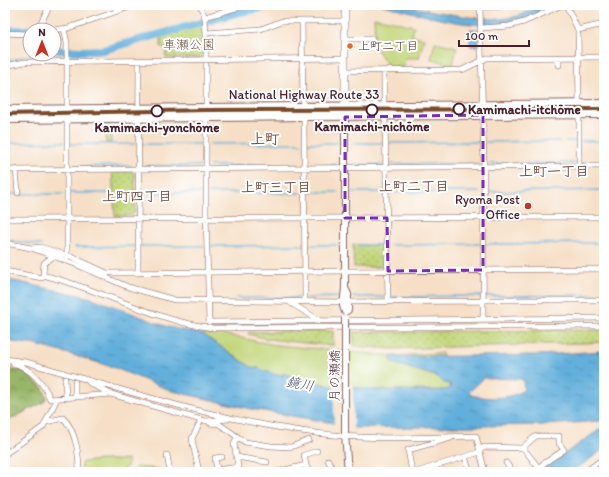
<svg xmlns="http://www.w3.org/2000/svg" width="609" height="477" font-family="Itim,'Klee One',sans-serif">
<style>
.grass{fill:#c1d578;stroke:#867a52}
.forest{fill:url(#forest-crowns);stroke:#716a4a}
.park{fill:url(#park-dots);stroke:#867a52}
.water{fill:url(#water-ripples);stroke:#566783;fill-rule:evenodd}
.pier{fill:#f6dfc6}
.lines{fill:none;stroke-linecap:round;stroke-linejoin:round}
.stream{stroke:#62afdb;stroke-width:1.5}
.river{stroke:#62afdb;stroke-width:8}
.minor-casing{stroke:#866261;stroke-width:6}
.tertiary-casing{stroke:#866261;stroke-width:8}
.secondary-casing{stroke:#866261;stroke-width:8}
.trunk-casing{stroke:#866261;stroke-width:10}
.minor{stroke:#fff;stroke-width:5}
.tertiary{stroke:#fff;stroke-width:6}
.secondary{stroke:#fff;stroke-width:7}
.trunk{stroke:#fff;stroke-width:8}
.tertiary-bridge-casing{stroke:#866261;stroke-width:8;stroke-linecap:butt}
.tertiary-bridge{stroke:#fff;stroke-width:6}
.tram-1-casing{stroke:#fff;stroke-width:7}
.tram-1{stroke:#7a4b2a;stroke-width:4}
.marked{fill:none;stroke:#7b2cbf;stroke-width:3;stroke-dasharray:8 5;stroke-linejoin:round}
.bus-dot{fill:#f26522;stroke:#fff;stroke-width:1.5}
.stop-dot{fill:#fff;stroke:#4a1f2b;stroke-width:2}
.poi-dot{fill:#c8321e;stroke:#fff;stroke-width:1.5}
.labels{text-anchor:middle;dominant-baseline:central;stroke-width:4;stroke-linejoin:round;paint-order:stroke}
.bus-label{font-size:12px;fill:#4a1f2b;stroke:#fff;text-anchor:start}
.park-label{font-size:13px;fill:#6e5642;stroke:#fff}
.street-label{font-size:13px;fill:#4a1f2b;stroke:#fff}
.stop-label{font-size:13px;font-weight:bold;fill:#4a1f2b;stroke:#fff}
.poi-label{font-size:13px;fill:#4a1f2b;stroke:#fff;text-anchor:end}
.neighbourhood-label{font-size:14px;font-weight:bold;fill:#7c4b3f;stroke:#fff}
.water-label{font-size:14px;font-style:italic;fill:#545971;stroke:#fff}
.quarter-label{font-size:15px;font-weight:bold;fill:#7c4b3f;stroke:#fff}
</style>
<defs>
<pattern id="forest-crowns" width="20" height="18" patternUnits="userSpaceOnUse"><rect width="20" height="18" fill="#98b668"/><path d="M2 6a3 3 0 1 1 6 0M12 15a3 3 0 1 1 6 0" fill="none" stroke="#7e9356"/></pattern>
<pattern id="park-dots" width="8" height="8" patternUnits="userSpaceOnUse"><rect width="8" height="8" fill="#c1d578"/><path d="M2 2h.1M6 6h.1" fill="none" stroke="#a7b668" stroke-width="1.8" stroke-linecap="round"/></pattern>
<pattern id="water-ripples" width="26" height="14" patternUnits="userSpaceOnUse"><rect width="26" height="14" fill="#62afdb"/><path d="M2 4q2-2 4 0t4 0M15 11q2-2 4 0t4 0" fill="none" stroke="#538eb2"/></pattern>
</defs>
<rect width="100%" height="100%" fill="#fff"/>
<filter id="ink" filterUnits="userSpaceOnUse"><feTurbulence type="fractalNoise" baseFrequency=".025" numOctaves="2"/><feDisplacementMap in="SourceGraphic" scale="8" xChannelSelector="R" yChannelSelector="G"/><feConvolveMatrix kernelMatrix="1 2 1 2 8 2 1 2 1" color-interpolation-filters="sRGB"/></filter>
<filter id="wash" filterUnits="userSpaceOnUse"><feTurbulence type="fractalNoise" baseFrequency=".012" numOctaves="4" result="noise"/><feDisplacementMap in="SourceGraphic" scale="16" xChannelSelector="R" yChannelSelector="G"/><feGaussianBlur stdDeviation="0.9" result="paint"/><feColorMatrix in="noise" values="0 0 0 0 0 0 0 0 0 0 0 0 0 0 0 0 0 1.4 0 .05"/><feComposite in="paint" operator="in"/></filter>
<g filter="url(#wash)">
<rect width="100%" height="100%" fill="#f6dfc6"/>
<path class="grass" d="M374,17l40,9 -2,10 12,2 -5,20h-14l-1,9h-15l-14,-20z
M435,42l22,5 -4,18 -22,-6z
M105,126h5l1,17h-5z
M202,334h19l54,11 118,11 49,-3 1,3 -52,1v3l2,3 45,14 6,6 7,2 -4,5h-74l-19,-3 -24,-1 -45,-12 -9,1 -18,-7 -7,-1z
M101,460h27l1,2 -6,10h-41l-1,-9 2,-1z
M136,467l24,2v3h-26z"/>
<path class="forest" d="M5,370h16l21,17 5,10 -3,5 -39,20z"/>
<path class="park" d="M204,25l-1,30 -3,3h-34l-1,-10 -4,-1v-13z
M112,171h20l3,4v37l-4,4h-16z
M353,245h32v19l-4,3h-27z
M604,330v12l-20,1 -193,6 -37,-3v-14z
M333,331v15l-65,-7 -20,-5 1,-2z"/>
<path class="water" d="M382,5c38,0 73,13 111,14 10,0 22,-1 30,-5 10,-4 18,-9 29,-9 -12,6 -24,14 -37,17 -43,10 -91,-8 -133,-17z
M470,29h8v17h-8z
M5,279l87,19 76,29 34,7 49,33 7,1 18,7 9,-1 45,12 24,1 19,3 60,1 17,-2 1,-4 -7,-2 -6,-6 -45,-14 -2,-3v-3l147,-2 66,-4v98l-32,23h-33l64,-45 -2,-6 -56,4 -191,3 -20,-5 -83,-14 -79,-18 -57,-23 -35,-11 -44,-12 -31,-4zM484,378l37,1 2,1 1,10c-17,10 -35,9 -53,5l-2,-3z"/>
<path class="pier" d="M334,384h19v46l-19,-5z"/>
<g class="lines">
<path class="stream" d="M5,62l29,-8
M566,141h10
M582,141h22
M486,142l73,-1
M5,143l59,-1
M307,143h30
M353,143h30
M389,143l91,-1
M70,144h65
M141,144h62
M209,144l92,-1
M391,164h86
M490,164l114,-1
M310,165h26
M353,165h29
M144,166h57
M210,166l88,-1
M5,167h59
M71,167l60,-1
M307,192h30
M353,192h31
M389,192h90
M486,192l118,-2
M70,193h42
M141,193h62
M209,193h92
M5,194h59
M5,240l36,5
M486,244l118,-1
M307,245h30
M353,245h32
M390,245l90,-1
M141,246h63
M210,246l92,-1
M75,247l61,-1
M484,296l120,-1
M353,297h34
M389,297l92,-1
M236,298h67
M306,298l33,-1"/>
<path class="river" d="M5,30h24l1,2
M54,50l28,1 21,-1 137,-38 38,-7"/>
</g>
</g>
<g filter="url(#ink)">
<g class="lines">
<defs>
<path id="minor" d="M200,5l5,13 1,18v178l3,108 395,-4
M451,5l46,2 7,-2
M563,5l4,2 11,23 1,74
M480,6l4,161 -1,152
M205,17l31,-9 -1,-3
M302,21l1,84
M481,28l28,-2 15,-4 38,-17
M64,29l3,14v213
M37,30l13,-25
M54,30l14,-2 68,-23
M578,30l26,-6
M5,33l21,1 4,6
M206,33l55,-4 21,-8h63
M345,39h27
M42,54l6,8
M559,57v8
M5,66l20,-4 320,-4
M345,71l117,-1 25,-12 117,-1
M384,71v35
M304,116l1,186
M385,116l3,185
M579,162v-48
M16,169l2,24
M5,170l599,-4
M5,219l599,-2
M5,243l26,5 44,16 53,23 47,13 168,2
M31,248l9,-1 32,10 35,16 497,-4
M5,271l37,7 1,-3c45,11 86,32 131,45 13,4 26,6 39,8l391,-2
M138,273l1,-212
M43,275l1,-12 10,-7
M482,300h122
M289,302l30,18
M348,302l134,-1
M5,359l21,3c104,30 208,64 317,74 43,4 91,1 133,0l9,36
M13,363c16,4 32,21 37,36l61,-5 94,27 23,-2
M65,379l1,19
M87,380l4,4 20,10
M75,382v15
M46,422l17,-4c13,12 16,37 16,54
M210,423l9,1 26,18 26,4 20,1 18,-7
M237,437l-3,7 5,28
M524,449l14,18
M5,454l38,-27 14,-28
M167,455l3,17
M222,457l-7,1 2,12 21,-3
M236,457l31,5
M465,457l5,15
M328,460l6,12
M506,463l7,9
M306,465l-2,-10 13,-4
M199,472l-7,-33 9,-19
M276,472l30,-7 3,7
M412,472l-4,-22 43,-12
M416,472l61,-19 7,-6 38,1 14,-12h23v7l5,7 -33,22
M585,472l19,-14"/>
<path id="tertiary" d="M345,117v171l-2,18 2,6 3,-2v-16l-3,-6
M345,434l3,38"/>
<path id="secondary" d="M345,117v-112"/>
<path id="trunk" d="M5,110l599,-6
M5,119c200,-3 399,-3 599,-5"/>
</defs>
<use href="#minor" class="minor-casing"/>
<use href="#tertiary" class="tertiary-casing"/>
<use href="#secondary" class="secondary-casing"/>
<use href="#trunk" class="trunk-casing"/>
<use href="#minor" class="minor"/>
<use href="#tertiary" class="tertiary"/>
<use href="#secondary" class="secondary"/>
<use href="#trunk" class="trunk"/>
<defs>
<path id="tertiary-bridge" d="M345,318v116"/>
</defs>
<use href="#tertiary-bridge" class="tertiary-bridge-casing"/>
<use href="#tertiary-bridge" class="tertiary-bridge"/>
<defs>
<path id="tram-1" d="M5,114l201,-4 398,-1"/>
</defs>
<use href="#tram-1" class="tram-1-casing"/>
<use href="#tram-1" class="tram-1"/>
</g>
</g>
<path class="marked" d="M483,115v155l-95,1 -1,-53h-42v-101z"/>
<circle class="bus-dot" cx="350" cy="46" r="3.5"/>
<g class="stop-dot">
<circle cx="459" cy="109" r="5.5"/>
<circle cx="372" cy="110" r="5.5"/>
<circle cx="157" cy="111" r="5.5"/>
</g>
<circle class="poi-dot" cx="528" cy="206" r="4"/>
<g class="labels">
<g class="bus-label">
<text x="358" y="46">上町二丁目</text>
</g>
<g class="park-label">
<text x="189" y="44">車瀬公園</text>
</g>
<g class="street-label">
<text x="304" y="94">National Highway Route 33</text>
<text transform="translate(334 376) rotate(-90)">月の瀬橋</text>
</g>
<g class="stop-label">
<text x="468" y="109" text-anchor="start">Kamimachi-itchōme</text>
<text x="372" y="126">Kamimachi-nichōme</text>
<text x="157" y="127">Kamimachi-yonchōme</text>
</g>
<g class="poi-label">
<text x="520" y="199">Ryoma Post<tspan x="520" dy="15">Office</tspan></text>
</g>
<g class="neighbourhood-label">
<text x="554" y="171">上町一丁目</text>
<text x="414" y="186">上町二丁目</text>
<text x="276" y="187">上町三丁目</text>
<text x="137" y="196">上町四丁目</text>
</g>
<g class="water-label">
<text transform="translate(300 384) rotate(10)">鏡川</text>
</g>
<g class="quarter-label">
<text x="265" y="139">上町</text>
</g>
</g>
<rect width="609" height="477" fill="none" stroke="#fff" stroke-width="20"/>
<g transform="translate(42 42)"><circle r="19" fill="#ffffff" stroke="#b7a5aa"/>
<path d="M0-3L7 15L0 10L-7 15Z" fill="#c8321e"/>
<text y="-6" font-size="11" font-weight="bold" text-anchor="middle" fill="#4a1f2b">N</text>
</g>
<path d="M459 40v6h70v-6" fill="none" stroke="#4a1f2b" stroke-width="2"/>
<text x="465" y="40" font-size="12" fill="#4a1f2b" stroke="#ffffff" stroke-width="3" paint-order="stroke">100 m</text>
</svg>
